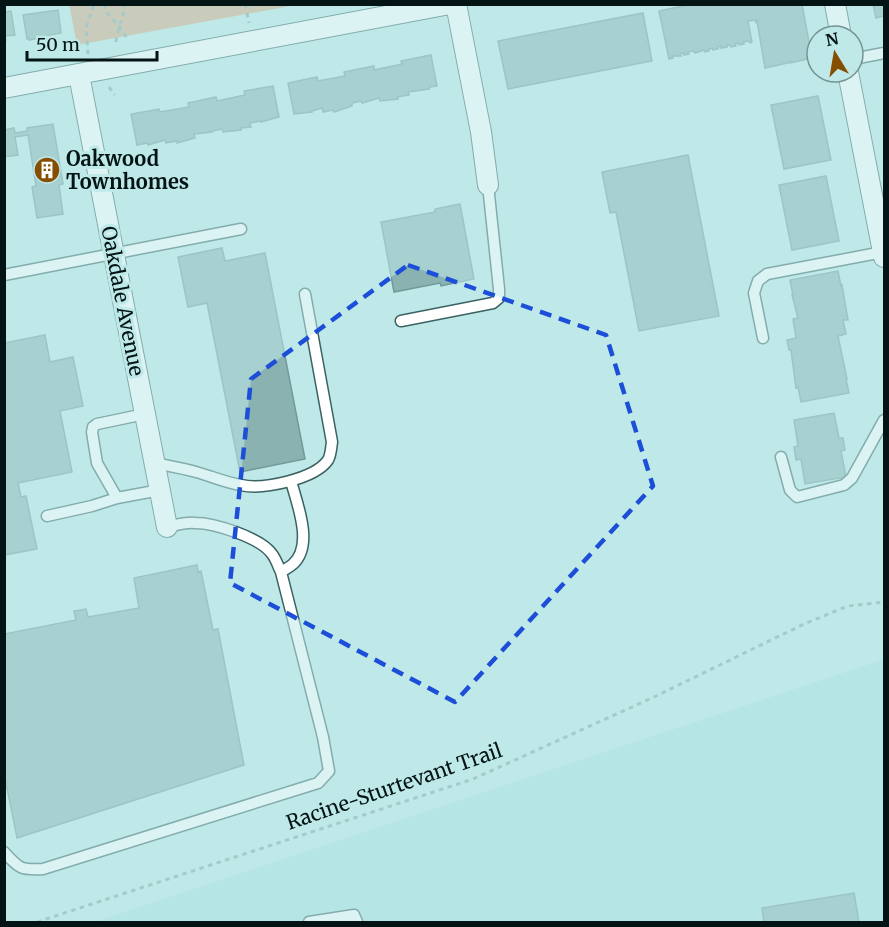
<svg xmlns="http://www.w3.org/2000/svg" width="889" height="927" font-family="Merriweather,serif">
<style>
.built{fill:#ace0df}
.green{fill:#d5a980}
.building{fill:#89b2b1;stroke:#719a99;stroke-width:1.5}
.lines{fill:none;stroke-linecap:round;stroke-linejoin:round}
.lane-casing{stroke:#3b6262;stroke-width:13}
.street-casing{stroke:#3b6262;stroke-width:22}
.path{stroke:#83a4a4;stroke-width:3;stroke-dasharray:4.5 4.5;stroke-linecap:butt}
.lane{stroke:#fff;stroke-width:10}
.street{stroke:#fff;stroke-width:20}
.marked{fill:none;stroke:#1d4ed8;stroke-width:4.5;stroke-dasharray:12 8;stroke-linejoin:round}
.labels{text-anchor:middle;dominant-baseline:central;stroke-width:6;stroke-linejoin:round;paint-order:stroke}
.poi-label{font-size:20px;font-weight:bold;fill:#041313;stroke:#bfe9e9;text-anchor:start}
.street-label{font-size:20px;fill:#041313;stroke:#bfe9e9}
</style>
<rect width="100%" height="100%" fill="#bfe9e9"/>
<path class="built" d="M884,659v263h-790l625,-208z"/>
<path class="green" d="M69,4h227v1l-219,40z"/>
<path class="building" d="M692,4h110l10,54 -22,5v-2l-2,1v1l-23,5 -8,-47 -1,1v-2l-8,1 4,21 -2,1 -1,-2 -6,1 1,2 -5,1 -1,-2 -3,1 1,2 -5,1 -1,-2h-3v2l-6,1v-2l-3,1v2l-5,1 -1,-2 -3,1v2l-4,1 -1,-2 -9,3 -1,-2 -6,1 1,2 -5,1v-2l-4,1 1,2h-9l1,2 -4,1 -10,-48z
M873,4h11v12l-8,2z
M58,10l3,23 -16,3v1l-16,3v-2l-2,1 -4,-24z
M11,11l4,24 -10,1 1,4h-2v-28z
M643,13l9,48 -144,28 -10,-48z
M431,55l6,31 -8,1v2l-21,3 1,3 -12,2 1,2 -18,2 -1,-3 -17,5 -1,-2 -9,2v3l-18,6 -1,-2 -10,2 -1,-4 -10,3v1l-18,2 -6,-31 29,-6 1,4 27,-5 -1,-4 30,-6v4l28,-6 -1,-3z
M273,86l6,31 -18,5v-1l-11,2 1,4 -10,1v2l-18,2 -1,-3 -10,2v1l-18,2 1,4 -18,5v-2l-11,2 -1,-3 -17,5 -1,-2 -10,2 -6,-31 28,-5 1,3 29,-5 -1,-4 28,-6 1,4 28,-6 -1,-4z
M818,96l13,64 -47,9 -13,-64z
M53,124l10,60 -4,1 4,29 -26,4 -5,-31 4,-1 -8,-51 -13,2 3,18 -14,2v-27l10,-2 1,5 12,-2v-3z
M688,155l31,161 -80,15 -23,-119 -6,1 -8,-41z
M826,176l13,65 -47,9 -13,-65z
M460,204l14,75 -33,7 -1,-3 -46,9 -13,-70 54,-10v-3z
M222,248l3,13 40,-8 40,206 -65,13 -33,-169 -19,4 -10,-50z
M838,271l3,15 1,-1 6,35h-5l3,14 -8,2 9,43h-1l3,14 -48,9 -3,-15 -2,1 -5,-38h-2l-2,-10 9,-2 -3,-19 5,-1 -6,-23h1l-3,-15z
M45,335l5,27 23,-5 10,49 -23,5 12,61 -54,11 3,14 5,-1 11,53 -33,6v-212z
M834,413l5,25h4l2,12 -4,1 5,26 -41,7 -4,-25 -5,1 -2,-13 4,-1 -4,-26z
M197,565l1,7 3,-1 12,59 5,-1 26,136 -227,73 -13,-65v-139l72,-14 -2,-9 12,-2 2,8 51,-9 -5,-30z
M854,893l5,29h-95l-2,-14z"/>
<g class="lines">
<defs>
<path id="lane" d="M853,59l31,-6
M4,275l237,-46
M401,321l92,-18 6,-5v-9l-11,-104
M763,338l-9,-45 4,-12 9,-7 116,-22
M145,414l-48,10 -4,3 -1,5 5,31 20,35 43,-8
M781,457l9,33 7,7 47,-12 8,-7 32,-58
M155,463c13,3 28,5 41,9 15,4 30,11 45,13 22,5 74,-6 87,-25 3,-5 3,-12 4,-18l-27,-148
M47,516l45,-10 25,-8
M281,572c4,-3 9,-5 12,-8 21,-19 4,-60 -2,-83
M4,852c16,17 16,18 39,17l275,-86 11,-12 -6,-34 -42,-165c-3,-6 -5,-13 -9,-18 -11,-16 -57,-31 -77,-31 -9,-1 -19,2 -28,4
M309,922l45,-7 3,7"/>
<path id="street" d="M456,4l25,128 7,53
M835,4l6,32
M848,72l36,185
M79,75l88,452
M4,88l446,-84"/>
</defs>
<use href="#lane" class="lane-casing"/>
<use href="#street" class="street-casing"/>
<path class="path" d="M104,4l3,9 17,19 3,8
M245,4l4,19
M116,42c1,-13 8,-24 9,-38
M88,54l-2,-26 8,-24
M109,87l6,8
M37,922l436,-143 181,-82 150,-73 44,-18 36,-4"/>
<use href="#lane" class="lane"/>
<use href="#street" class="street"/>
</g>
<path d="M0 0H889V927H0ZM408,265l198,70 47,151 -198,216 -225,-119 21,-204z" fill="#bfe9e9" fill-opacity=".55" fill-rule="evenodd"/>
<path class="marked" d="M408,265l198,70 47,151 -198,216 -225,-119 21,-204z"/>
<defs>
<symbol id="building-disc" viewBox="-11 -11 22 22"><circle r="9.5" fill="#864e00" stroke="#bfe9e9"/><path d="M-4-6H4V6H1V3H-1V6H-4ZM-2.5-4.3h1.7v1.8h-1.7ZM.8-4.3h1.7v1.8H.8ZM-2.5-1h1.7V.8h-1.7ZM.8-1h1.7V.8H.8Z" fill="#fff"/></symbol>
</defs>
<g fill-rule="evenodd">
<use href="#building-disc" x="32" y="155" width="30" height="30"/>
</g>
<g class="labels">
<g class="poi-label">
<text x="66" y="158">Oakwood<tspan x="66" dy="23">Townhomes</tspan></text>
</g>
<g class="street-label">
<text transform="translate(123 301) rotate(79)">Oakdale Avenue</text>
<text transform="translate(394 786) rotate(-19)">Racine-Sturtevant Trail</text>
</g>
</g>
<rect width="889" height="927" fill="none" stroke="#041313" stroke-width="12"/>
<g transform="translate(835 54) rotate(349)"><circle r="28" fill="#bfe9e9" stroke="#749393" stroke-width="1.5"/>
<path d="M0-4.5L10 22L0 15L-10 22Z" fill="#864e00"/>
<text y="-9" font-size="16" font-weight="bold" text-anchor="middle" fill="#041313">N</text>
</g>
<path d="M27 51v9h130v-9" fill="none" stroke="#041313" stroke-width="3"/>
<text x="36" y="51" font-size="18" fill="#041313" stroke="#bfe9e9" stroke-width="4.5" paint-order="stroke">50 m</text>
</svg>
